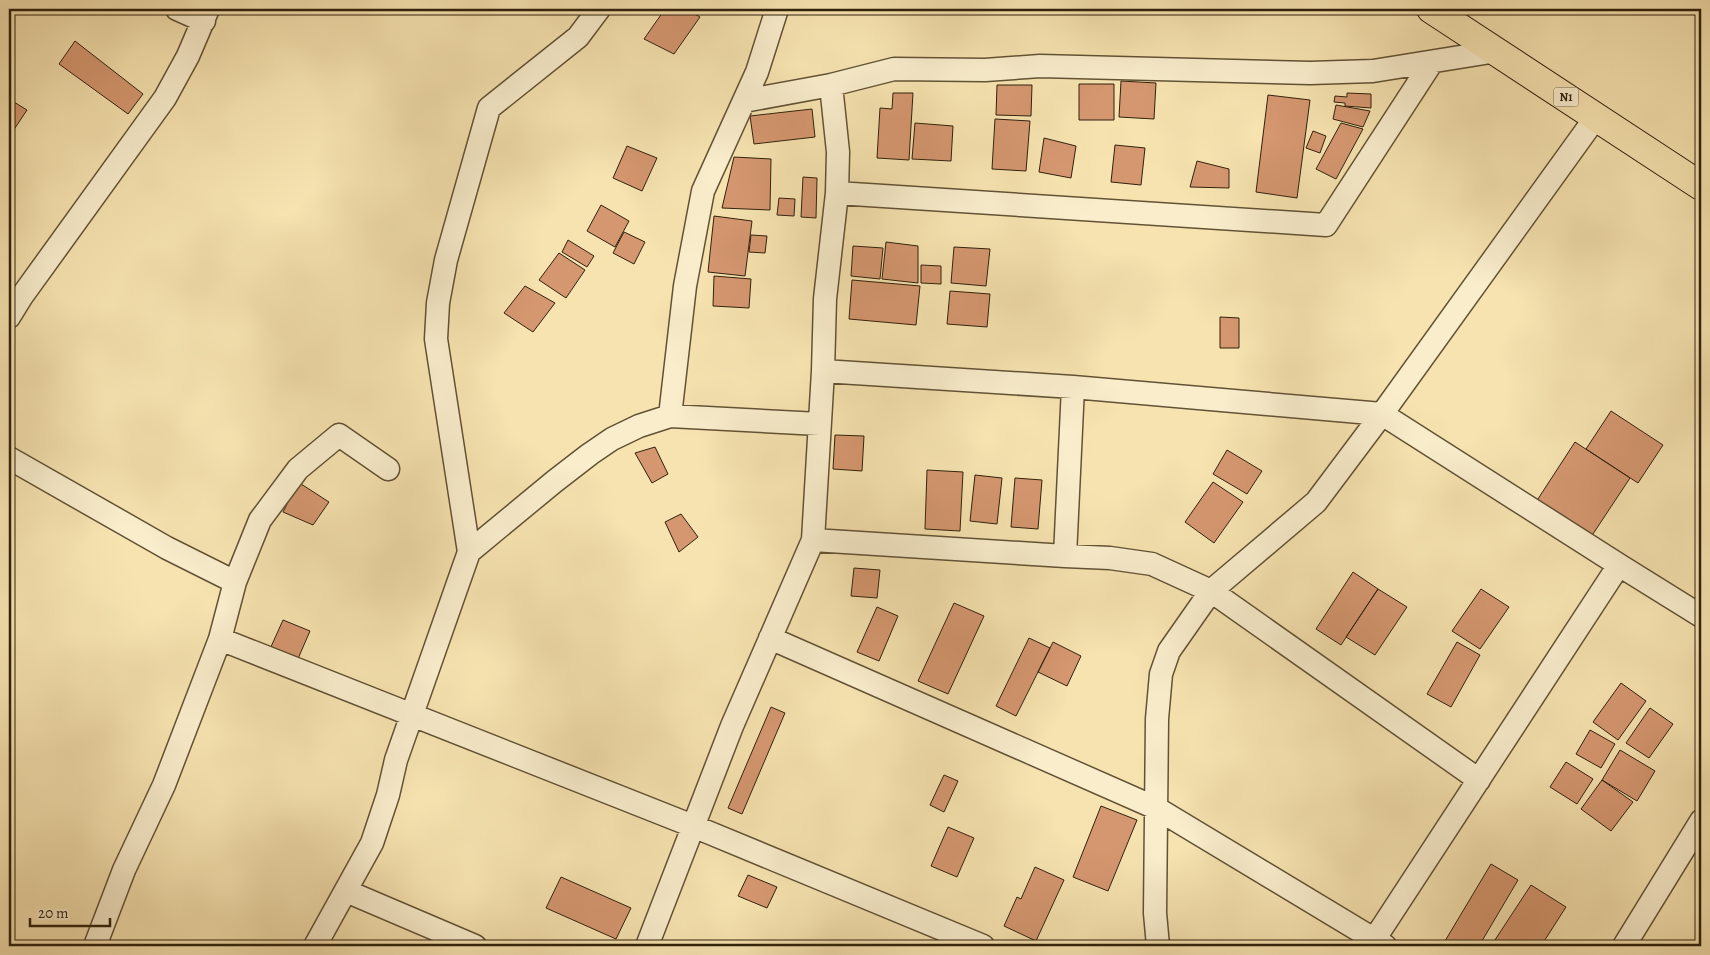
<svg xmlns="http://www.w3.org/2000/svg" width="1710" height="955" font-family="Alegreya,serif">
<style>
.building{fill:#d59770;stroke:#30210c}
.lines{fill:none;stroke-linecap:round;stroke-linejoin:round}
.minor-casing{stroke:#625235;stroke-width:25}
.primary-casing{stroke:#30210c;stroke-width:30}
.minor{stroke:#f9edcc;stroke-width:22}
.primary{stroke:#f6e3b0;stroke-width:28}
.labels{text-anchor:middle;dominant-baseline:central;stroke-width:4.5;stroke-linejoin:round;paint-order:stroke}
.shield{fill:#f9edcc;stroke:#6c5e46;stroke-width:1}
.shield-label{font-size:12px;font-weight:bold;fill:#30210c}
</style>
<rect width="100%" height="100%" fill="#f6e3b0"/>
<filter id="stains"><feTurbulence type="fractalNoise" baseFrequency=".004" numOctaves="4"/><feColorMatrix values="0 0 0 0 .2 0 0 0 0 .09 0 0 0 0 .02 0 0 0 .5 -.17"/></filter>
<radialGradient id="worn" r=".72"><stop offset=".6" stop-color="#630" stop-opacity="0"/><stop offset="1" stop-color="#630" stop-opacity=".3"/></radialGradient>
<path class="building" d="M665,9h21l14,8 -26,37 -30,-15z
M75,41l68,53 -15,20 -69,-50z
M1121,81l35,2 -2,36 -35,-2z
M1079,84h35v36h-35z
M997,85h35l-1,31 -35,-1z
M893,93h20l-4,67 -32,-2 3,-50 12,1z
M1347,93l24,1v14l-26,-2v-3l-11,-1 1,-6 12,1z
M1268,95l42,5 -13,98 -41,-6z
M9,99l18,11 -14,21 -4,-3z
M1336,105l34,6 -7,16 -30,-8z
M812,109l3,28 -61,7 -4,-28z
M995,119l35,2 -4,50 -34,-2z
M915,123l38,3 -2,35 -39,-2z
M1341,123l22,6 -27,50 -20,-10z
M1313,131l13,5 -6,17 -14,-5z
M1044,138l32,8 -5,32 -32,-6z
M1115,145l30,3 -4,37 -30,-3z
M627,146l30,12 -15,33 -29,-13z
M734,157l37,2 -1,51 -48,-2z
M1197,161l32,8v19l-39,-1z
M803,177l14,1 -1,40 -15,-1z
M779,198l16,1 -1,17 -17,-1z
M601,205l28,16 -14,26 -28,-16z
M714,216l38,5 -7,55 -37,-4z
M624,232l21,10 -11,22 -21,-11z
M751,235l16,1 -2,17 -16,-1z
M568,240l26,16 -7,11 -25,-15z
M886,242l32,4v37l-36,-4z
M853,246l30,2 -3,31 -29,-3z
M954,247l36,2 -4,37 -35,-3z
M559,253l26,17 -19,28 -27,-18z
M921,265l20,1v18l-20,-1z
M714,276l37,3 -2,29 -36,-2z
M852,280l68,6 -4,39 -67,-6z
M525,286l30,17 -22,29 -29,-19z
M950,291l40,3 -3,33 -40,-3z
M1220,317l19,1v30h-19z
M1611,411l52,34 -25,38 -52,-34z
M835,435l29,1 -2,35 -29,-2z
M1575,442l55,36 -39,59 -55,-35z
M655,447l13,27 -16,9 -17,-30z
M1227,450l35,21 -15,23 -34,-20z
M927,470l36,2 -3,59 -35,-2z
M975,475l27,3 -5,46 -27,-3z
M1015,478l27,2 -4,49 -27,-2z
M298,482l31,20 -16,23 -30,-13z
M1213,482l30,20 -29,41 -29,-21z
M681,514l17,23 -19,15 -14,-30z
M854,568l26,2 -3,28 -26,-2z
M1353,572l25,17 -37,56 -25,-16z
M1378,589l29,18 -32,48 -29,-18z
M1481,589l28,18 -29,42 -28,-18z
M954,603l30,13 -36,78 -30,-13z
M877,607l21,9 -19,45 -22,-9z
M283,620l27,11 -13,30 -27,-12z
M1029,638l21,10 -34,68 -20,-10z
M1053,642l28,14 -14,30 -29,-14z
M1457,642l23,13 -29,52 -24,-13z
M1621,683l25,18 -28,39 -25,-18z
M771,707l14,6 -43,101 -14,-6z
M1650,708l23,16 -24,34 -23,-15z
M1590,730l25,14 -14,24 -25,-14z
M1620,750l35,21 -18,30 -35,-21z
M1566,762l27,17 -16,25 -27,-17z
M944,775l14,6 -14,31 -14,-7z
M1602,780l31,22 -22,29 -30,-22z
M1101,806l36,14 -29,71 -35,-14z
M948,827l26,11 -17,39 -26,-11z
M1491,864l27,16 -39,66h-37z
M1035,867l29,13 -28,61 -32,-15 13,-29 4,2z
M748,875l29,12 -10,21 -29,-12z
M561,877l70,31 -15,31 -70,-31z
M1531,885l35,22 -25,39h-50z"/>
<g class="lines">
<defs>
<path id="minor" d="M177,9l27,12
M744,101l87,-16 63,-16 91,1 55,-4 270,7 63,-2 124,-20
M837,193l489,32 106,-163
M9,317l13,-21 143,-198 23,-42 20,-47
M823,371l250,16 309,27 237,151 82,51
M670,416l15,-130 18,-95 54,-119 20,-63
M9,458l158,90 68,34
M813,540l252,16 45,2 42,6 59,27 268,189
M469,552l86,-71 35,-27 22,-15 27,-13 31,-10 149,8
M1065,556l8,-169
M770,638l386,170 229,138
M220,639l473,187 290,120
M346,891l129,55
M95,946l29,-76 40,-85 56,-146 15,-57 25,-62 38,-51 41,-34 49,34
M315,946l57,-103 16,-48 8,-35 73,-208 -33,-213 2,-36 8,-43 43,-152 89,-71 21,-28
M647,946l85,-220 81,-186 10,-169 2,-72 12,-106 1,-41 -7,-67
M1158,946l-3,-33 2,-194 4,-45 8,-23 42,-60 105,-89 66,-88 214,-297
M1370,946l249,-381
M1624,946l77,-125"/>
<path id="primary" d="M1431,9l270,177"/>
</defs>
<use href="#minor" class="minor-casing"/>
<use href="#primary" class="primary-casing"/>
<use href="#minor" class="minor"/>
<use href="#primary" class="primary"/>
</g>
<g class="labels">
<rect class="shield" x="1553.5" y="87.5" width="25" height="19" rx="4"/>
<g class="shield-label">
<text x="1566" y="97">N1</text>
</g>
</g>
<rect width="1710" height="955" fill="none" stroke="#f6e3b0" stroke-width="30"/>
<rect x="10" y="10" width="1690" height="935" fill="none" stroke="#30210c" stroke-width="2.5"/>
<rect x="15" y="15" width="1680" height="925" fill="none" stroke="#30210c"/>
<path d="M30 918v8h80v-8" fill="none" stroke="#30210c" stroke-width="2.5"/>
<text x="38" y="918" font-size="15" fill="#30210c" stroke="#f9edcc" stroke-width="4" paint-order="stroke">20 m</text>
<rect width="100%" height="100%" filter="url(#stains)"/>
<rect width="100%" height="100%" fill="url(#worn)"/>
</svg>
